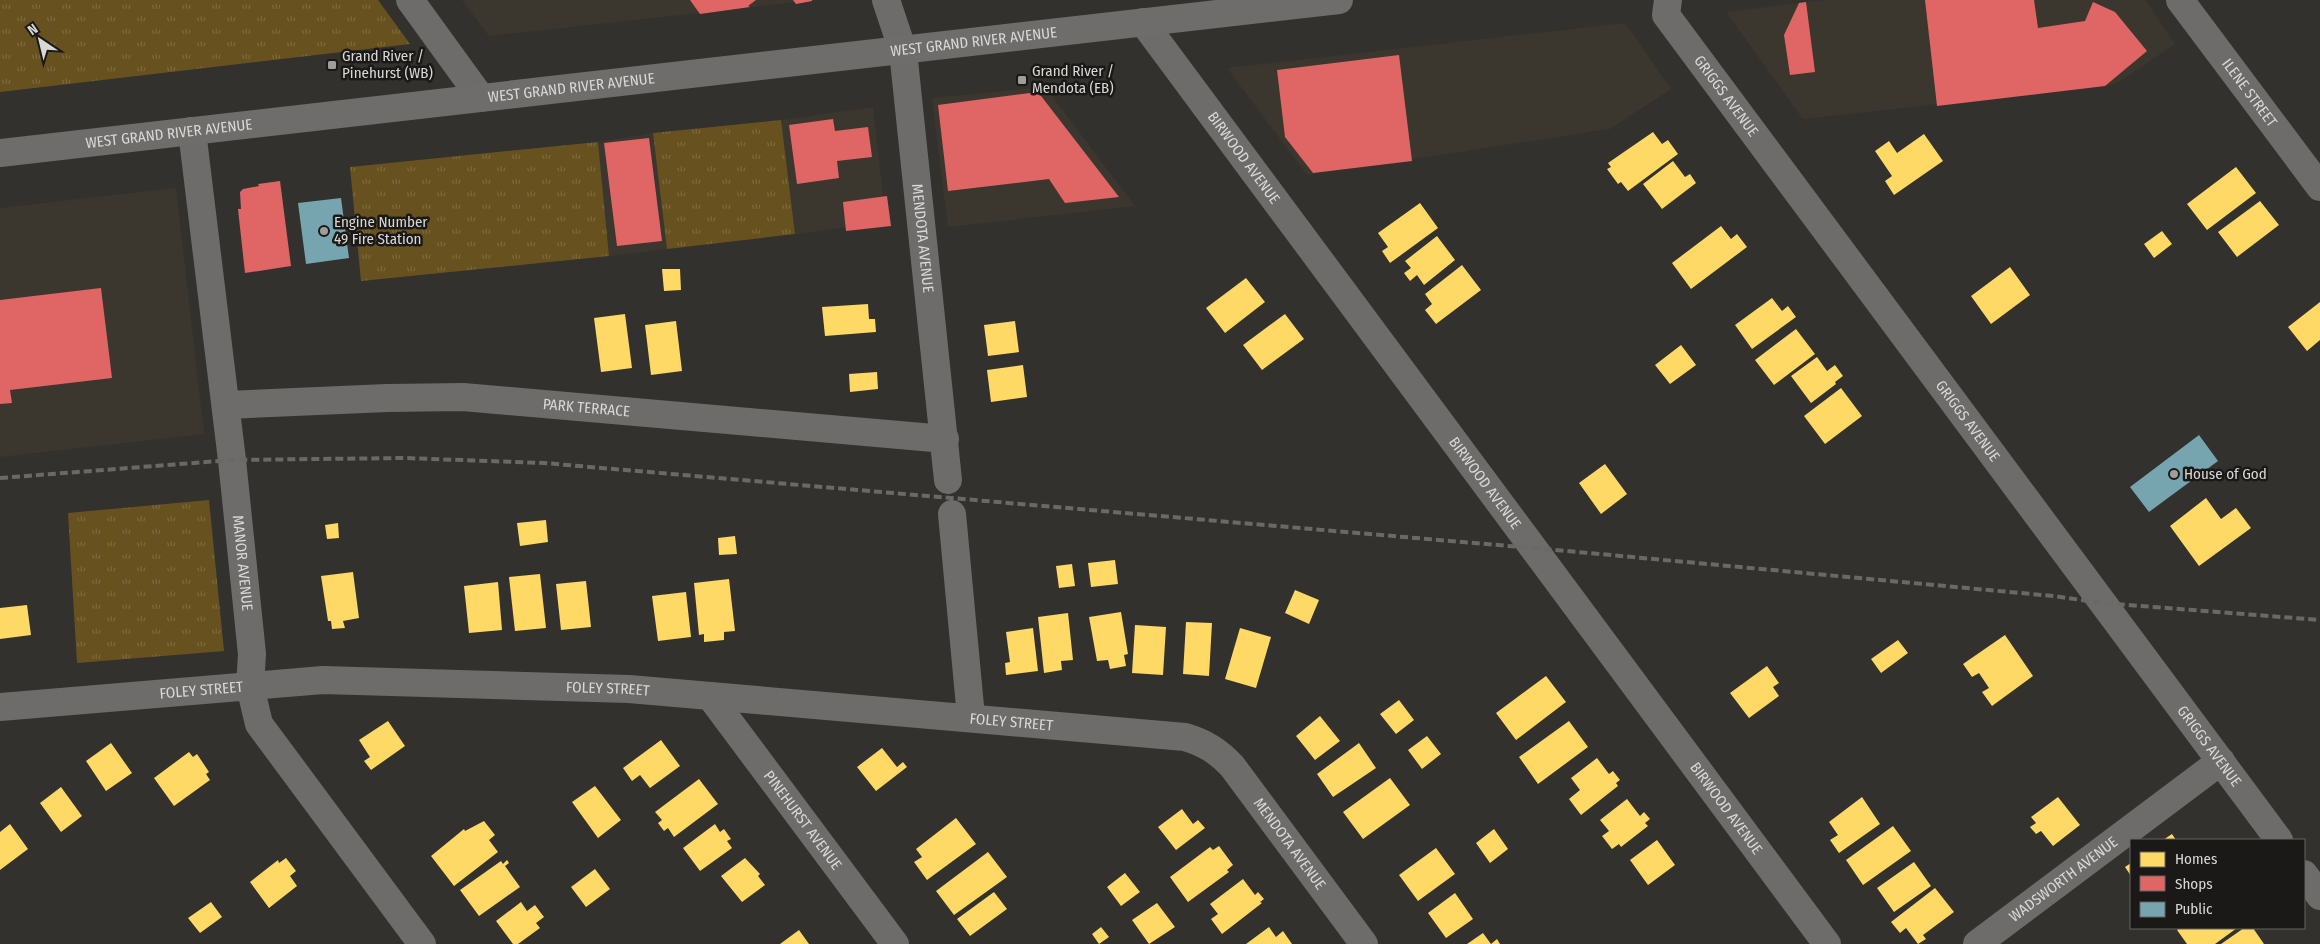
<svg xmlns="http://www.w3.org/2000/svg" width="2320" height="944" font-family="'Fira Sans Condensed',sans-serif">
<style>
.built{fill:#3c372e}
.grass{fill:url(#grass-tufts)}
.homes{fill:#ffd966}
.shops{fill:#e06666}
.public{fill:#76a5af}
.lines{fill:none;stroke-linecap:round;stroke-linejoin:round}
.minor{stroke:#6e6c6b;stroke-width:28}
.major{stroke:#6e6d6b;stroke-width:28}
.rail{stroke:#6a6968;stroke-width:4;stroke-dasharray:8 4;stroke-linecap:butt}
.poi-dot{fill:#9f9e9b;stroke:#1a1917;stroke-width:2}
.labels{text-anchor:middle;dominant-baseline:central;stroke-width:5;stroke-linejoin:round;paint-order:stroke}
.street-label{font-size:15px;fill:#d9d8d5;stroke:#1a1917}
.poi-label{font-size:15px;fill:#d9d8d5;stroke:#1a1917;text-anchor:start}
</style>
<defs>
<pattern id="grass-tufts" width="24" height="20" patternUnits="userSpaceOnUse" patternTransform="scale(1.25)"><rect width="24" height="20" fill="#67511f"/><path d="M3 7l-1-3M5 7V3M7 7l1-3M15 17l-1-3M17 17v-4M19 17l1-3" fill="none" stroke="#7c693f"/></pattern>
</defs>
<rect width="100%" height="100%" fill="#33312e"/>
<path class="built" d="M462,0h353l-326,36z
M1827,0h318l30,44 -59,40 -313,35 -77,-107z
M1625,23l46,66 -61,40 -303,46 -80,-107z
M1045,87l90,119 -187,21 -16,-129z
M873,107l13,115 -91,12 -14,-114z
M653,133l14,116 -58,7 -11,-114z
M176,188l28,246 -204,23v-249z"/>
<path class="grass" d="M0,0h378l32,44 -410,48z
M781,120l14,114 -128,15 -14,-116z
M598,142l11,114 -248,25 -11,-114z
M209,500l15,151 -147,12 -9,-150z"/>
<path class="homes" d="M1653,132l9,12 6,-4 10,14 -50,37 -7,-9 -3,2 -11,-15 4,-2 -3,-4z
M1924,134l19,27 -49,34 -9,-14 7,-5 -17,-25 14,-10 8,12z
M1673,161l12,16 5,-3 6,9 -34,26 -19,-25z
M2236,167l20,26 -49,37 -20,-26z
M2260,201l19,24 -42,32 -19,-25z
M1420,203l18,25 -48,35 -8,-12 6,-4 -10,-14z
M1721,226l10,13 6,-5 10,13 -56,42 -19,-26z
M2162,231l10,13 -18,14 -10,-14z
M1437,236l18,24 -31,25 -7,-10 -7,6 -6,-8 7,-5 -6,-7z
M1462,265l19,25 -45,34 -11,-14 7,-6 -7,-10z
M2010,267l20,28 -39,29 -20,-28z
M662,269h18l1,21 -17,1z
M1246,278l19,24 -40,31 -19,-25z
M1772,298l10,13 6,-5 8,11 -44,32 -17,-24z
M2320,302v38l-13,11 -19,-24z
M868,304l1,15h6l1,13 -51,4 -3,-29z
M625,314l7,54 -31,4 -7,-54z
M1285,314l19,25 -42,31 -19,-25z
M676,321l6,50 -31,4 -6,-50z
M1015,321l4,31 -31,4 -4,-31z
M1796,329l19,25 -41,31 -19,-25z
M1681,345l15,20 -26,19 -15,-19z
M1817,357l10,14 8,-6 8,11 -8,6 1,2 -25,19 -20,-27z
M1023,365l4,32 -36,5 -4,-32z
M877,372l1,17 -28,3 -1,-18z
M1841,388l21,28 -37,28 -21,-28z
M1605,464l22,30 -26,20 -22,-31z
M2206,498l15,21 15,-11 15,20 -52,38 -29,-40z
M546,520l2,22 -28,4 -3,-23z
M338,523l1,15 -12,1 -2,-14z
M735,536l2,18 -18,1 -1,-17z
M1115,560l3,24 -27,3 -3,-24z
M1072,564l3,22 -16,2 -3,-22z
M353,572l6,46 -16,3 2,7 -13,1 -1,-8h-3l-7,-45z
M540,574l6,54 -31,3 -6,-54z
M729,579l6,52 -11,1v8l-20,2v-8l-5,1 -5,-52z
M586,581l5,46 -30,3 -5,-46z
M498,582l4,48 -33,3 -5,-47z
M1295,590l24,10 -10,24 -24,-11z
M686,592l5,45 -33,4 -6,-45z
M27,605l4,30 -31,4v-31z
M1121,612l7,42 -4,1 2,11 -16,3 -2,-9 -11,1 -8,-44z
M1068,613l5,47 -12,1 1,9 -18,3 -6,-56z
M1186,622l26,1 -3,53 -26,-2z
M1135,625l31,2 -3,48 -31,-2z
M1033,628l5,43 -32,4 -1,-12 5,-1 -4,-30z
M1240,628l31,9 -15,51 -31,-9z
M2005,635l28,41 -41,30 -10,-14 7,-4 -10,-15 -7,4 -9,-13z
M1898,640l10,13 -27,20 -10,-14z
M1767,666l12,17 -6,4 6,9 -30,22 -19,-25z
M1546,676l20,26 -50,38 -20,-27z
M1399,700l15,20 -18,14 -16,-20z
M1320,716l20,25 -25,19 -19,-24z
M388,721l17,25 -34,24 -7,-9 6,-4 -11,-17z
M1569,721l19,26 -50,37 -19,-27z
M1427,736l14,18 -19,15 -14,-19z
M661,740l19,26 -30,22 -10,-13 -8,6 -9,-13z
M111,743l21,30 -26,18 -20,-30z
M1359,743l17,25 -43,29 -16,-23z
M882,748l15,19 6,-5 4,5 -31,24 -19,-24z
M189,752l4,5 4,-3 12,18 -3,2 4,6 -36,26 -20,-28z
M1597,758l12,16 4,-3 7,9 -4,3 2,3 -37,29 -12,-16 11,-9 -9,-12z
M1390,778l20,27 -47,34 -20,-27z
M699,779l19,25 -44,33 -6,-9 -4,3 -6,-8 4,-3 -7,-8z
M595,786l26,34 -23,18 -26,-36z
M61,787l21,29 -21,16 -21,-29z
M1862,797l18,27 -41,29 -9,-13 8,-5 -9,-13z
M2058,797l22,28 -27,21 -12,-15 -5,3 -6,-7 6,-4 -5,-6z
M1627,799l13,17 4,-4 6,7 -5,4 3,3 -27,21 -2,-3 -7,5 -10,-13 7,-5 -9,-11z
M1182,809l11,15 5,-4 7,8 -29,22 -18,-23z
M956,818l20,26 -49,36 -13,-18 8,-5 -6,-8z
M484,821l11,14 -6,5 9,12 -44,34 -23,-30 33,-27 1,2z
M10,824l18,25 -28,21v-38z
M715,824l5,8 4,-3 7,10 -4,2 5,7 -32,23 -17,-23z
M1893,826l18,25 -48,34 -17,-25z
M1494,829l14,20 -18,14 -14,-20z
M2172,834l4,6h-13z
M1657,840l18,25 -27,20 -18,-25z
M1219,846l14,19 -6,5 2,2 -41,30 -18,-25 40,-30 3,3z
M1436,848l19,26 -37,27 -19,-26z
M988,852l19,25 -53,38 -18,-24z
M286,858l10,13 -6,5 7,10 -28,22 -19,-26 28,-22 1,3z
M745,858l15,16 -2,2 7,9 -23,17 -21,-26z
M507,860l2,3 -4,3 15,21 -41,29 -19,-26 41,-29 2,3z
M1914,862l17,24 -37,26 -17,-24z
M2131,863v13l-6,-9z
M595,869l15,20 -24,18 -15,-20z
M1125,873l15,19 -19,14 -14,-19z
M1243,879l12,16 3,-3 6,7 -4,3 2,1 -40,31 -11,-15 7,-5 -8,-10z
M1935,888l19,24 -31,23 3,4 -8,5 -12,-16 -6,5 -9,-11z
M994,892l13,17 -37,27 -13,-17z
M1455,893l18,26 -27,19 -18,-25z
M211,902l11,15 -22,16 -12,-15z
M521,902l6,9 8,-6 9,12 -8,6 4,5 -22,16h-5l-17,-23z
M1157,903l18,24 -26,17 -17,-24z
M1101,927l8,10 -10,7 -7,-10z
M1269,927l7,10 7,-6 9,13h-46z
M2180,928h57l-22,16h-28l-10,-14z
M2244,928h9l11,16h-43z
M799,930l10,14h-29z
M1483,933l8,11 6,-5 3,5h-33z"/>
<path class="shops" d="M690,0h66l-8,6 2,1 -50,7z
M793,0h19v1l-16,3z
M1925,0h109l4,28 47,-7 8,-19 22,10 32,39 -42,35 -168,20z
M1806,2l9,70 -25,3 -6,-40 15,-32z
M1399,55l13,106 -99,12 -28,-36 -8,-67z
M1038,92l81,105 -54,6 -16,-24 -101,12 -10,-86z
M833,119l2,12 33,-4 4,30 -35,4 2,17 -42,6 -8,-59z
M649,138l13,103 -45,5 -13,-103z
M280,181l11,85 -46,7 -7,-64h3l-1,-17 3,-3 16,-3 -1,-2z
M887,196l4,30 -45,5 -3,-29z
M101,288l11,90 -102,12 2,13 -12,1v-104z"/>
<path class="public" d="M341,198l8,60 -43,6 -8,-61z
M2199,435l19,26 -69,51 -19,-25z"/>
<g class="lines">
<g class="minor">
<path d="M410,0l71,98"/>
<path id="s1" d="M886,0l17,51 45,429"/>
<path id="s2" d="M1668,0l-2,15 613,825"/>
<path id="s3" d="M2180,0l140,187"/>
<path id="s4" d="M1143,22l684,922"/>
<path id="s5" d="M192,131l40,329 20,194 -2,32 9,38 163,220"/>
<path id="s6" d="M227,405l160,-7 76,-1 482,42"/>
<path d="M952,514l19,203"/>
<path id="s7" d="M710,696l185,248"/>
<path id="s8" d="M0,707l323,-27 306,9 556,48c20,6 33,14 47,29l132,178"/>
<path d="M2304,874l16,22"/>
<path id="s9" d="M1977,944l244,-183"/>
</g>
<path class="major" id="s10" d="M0,153l1339,-153"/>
<path class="rail" d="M0,478l232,-18 172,-2 140,5 1023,88 486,45 50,7 217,17"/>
</g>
<g class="poi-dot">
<rect x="327" y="60" width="10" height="10" rx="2.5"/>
<rect x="1017" y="75" width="10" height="10" rx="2.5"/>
<circle cx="324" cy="231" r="5"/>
<circle cx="2174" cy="474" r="5"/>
</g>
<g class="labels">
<g class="street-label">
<text stroke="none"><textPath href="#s10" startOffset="980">WEST GRAND RIVER AVENUE</textPath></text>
<text stroke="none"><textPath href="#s10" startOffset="575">WEST GRAND RIVER AVENUE</textPath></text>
<text stroke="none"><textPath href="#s3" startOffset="116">ILENE STREET</textPath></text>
<text stroke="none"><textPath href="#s2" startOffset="116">GRIGGS AVENUE</textPath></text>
<text stroke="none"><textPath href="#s10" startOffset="170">WEST GRAND RIVER AVENUE</textPath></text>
<text stroke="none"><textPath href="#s4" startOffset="169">BIRWOOD AVENUE</textPath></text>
<text stroke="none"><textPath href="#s1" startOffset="242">MENDOTA AVENUE</textPath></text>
<text stroke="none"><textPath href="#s6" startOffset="360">PARK TERRACE</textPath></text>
<text stroke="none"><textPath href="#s2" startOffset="521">GRIGGS AVENUE</textPath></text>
<text stroke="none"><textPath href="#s4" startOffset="574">BIRWOOD AVENUE</textPath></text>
<text stroke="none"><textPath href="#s5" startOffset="435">MANOR AVENUE</textPath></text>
<text stroke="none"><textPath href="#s8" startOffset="609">FOLEY STREET</textPath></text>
<text stroke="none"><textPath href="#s8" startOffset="202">FOLEY STREET</textPath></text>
<text stroke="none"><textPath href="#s8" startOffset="1014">FOLEY STREET</textPath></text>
<text stroke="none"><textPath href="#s2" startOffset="926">GRIGGS AVENUE</textPath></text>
<text stroke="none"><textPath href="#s4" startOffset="979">BIRWOOD AVENUE</textPath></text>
<text stroke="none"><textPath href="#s7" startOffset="155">PINEHURST AVENUE</textPath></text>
<text stroke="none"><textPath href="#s8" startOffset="1341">MENDOTA AVENUE</textPath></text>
<text stroke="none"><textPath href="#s9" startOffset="108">WADSWORTH AVENUE</textPath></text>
</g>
<g class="poi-label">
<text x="342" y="56">Grand River /<tspan x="342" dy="17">Pinehurst (WB)</tspan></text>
<text x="1032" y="71">Grand River /<tspan x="1032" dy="17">Mendota (EB)</tspan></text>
<text x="334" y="222">Engine Number<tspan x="334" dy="17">49 Fire Station</tspan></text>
<text x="2184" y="474">House of God</text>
</g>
</g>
<rect x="2130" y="839" width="175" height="90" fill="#1a1917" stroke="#666563"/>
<rect x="2140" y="852" width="25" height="15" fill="#ffd966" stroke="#666563"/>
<text x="2175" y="864" font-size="15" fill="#d9d8d5">Homes</text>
<rect x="2140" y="876" width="25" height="15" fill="#e06666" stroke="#666563"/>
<text x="2175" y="889" font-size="15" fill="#d9d8d5">Shops</text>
<rect x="2140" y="902" width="25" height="15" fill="#76a5af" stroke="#666563"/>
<text x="2175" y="914" font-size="15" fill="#d9d8d5">Public</text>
<g transform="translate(40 40) rotate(325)" stroke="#1a1917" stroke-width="4" paint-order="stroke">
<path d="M0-4L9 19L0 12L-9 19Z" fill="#d9d8d5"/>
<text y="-8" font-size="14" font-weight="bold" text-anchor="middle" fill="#d9d8d5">N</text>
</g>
</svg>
